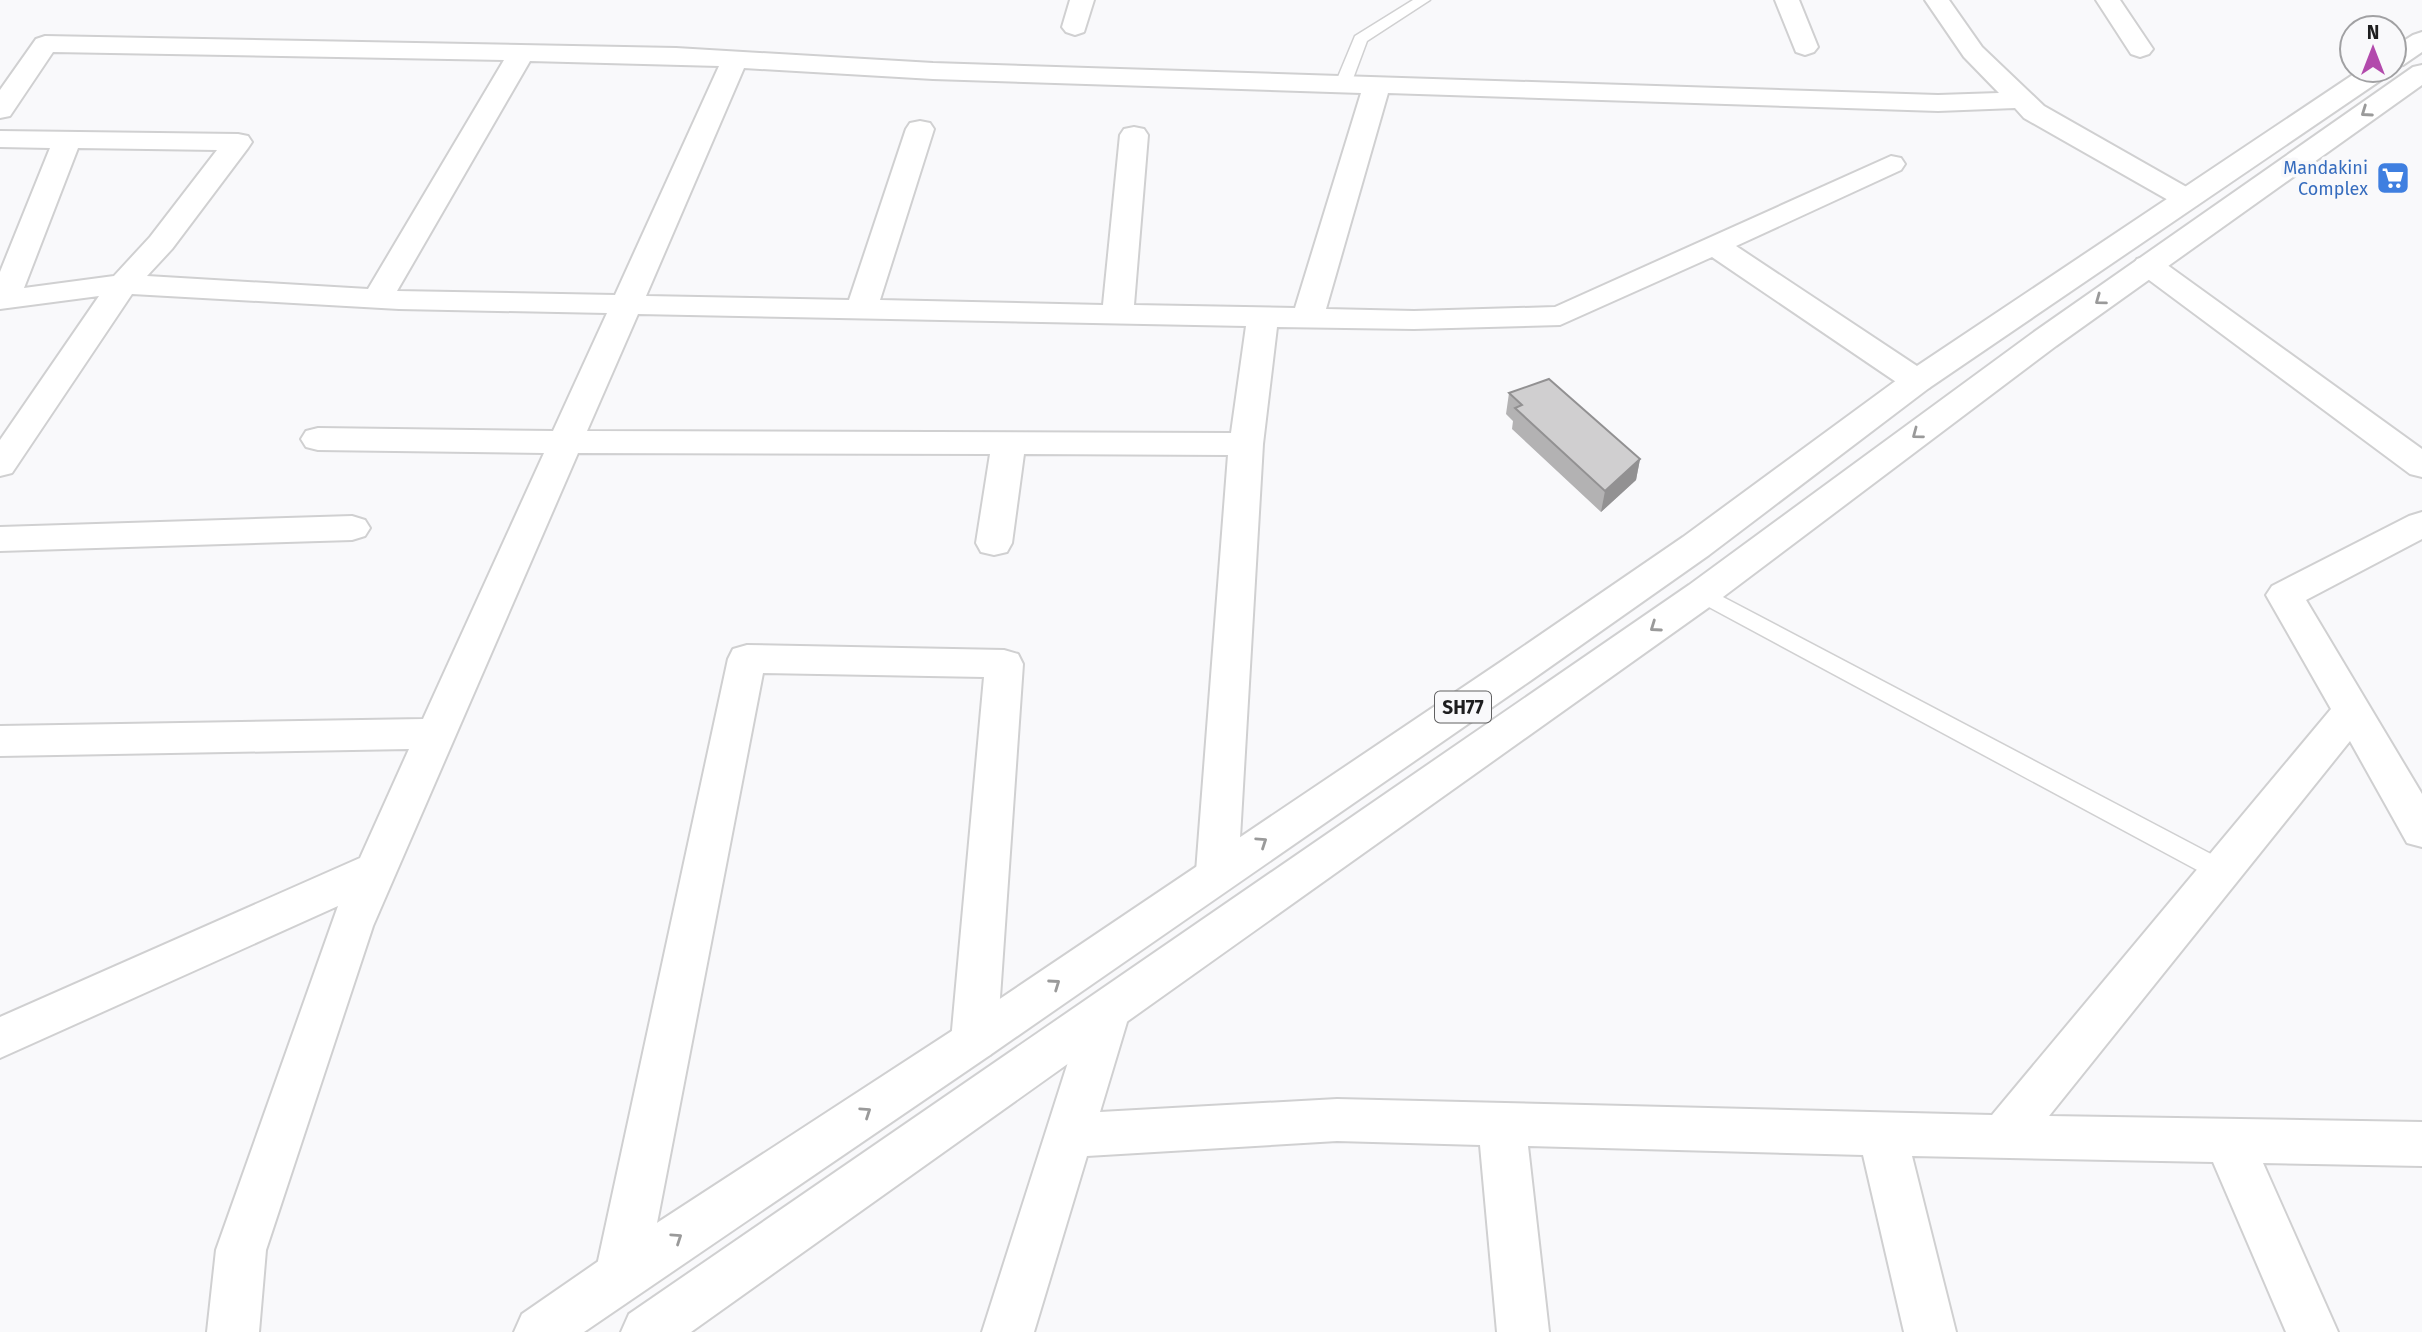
<svg xmlns="http://www.w3.org/2000/svg" width="2422" height="1332" font-family="'Fira Sans',sans-serif">
<style>
.lines{fill:none;stroke-linecap:round;stroke-linejoin:round}
.lane-casing{stroke:#d0d0d1;stroke-width:3}
.street-casing{stroke:#d0d0d1;stroke-width:4}
.primary-casing{stroke:#d0d0d1;stroke-width:4}
.lane{fill:#fff;fill-rule:evenodd}
.street{fill:#fff;fill-rule:evenodd}
.primary{fill:#fff;fill-rule:evenodd}
.wall{fill:#b3b2b3}
.shaded-wall{fill:#929192}
.building{fill:#d0cfd0;stroke:#929192;stroke-width:2}
.oneway{stroke:#9a9a9a}
.labels{text-anchor:middle;dominant-baseline:central;stroke-width:7;stroke-linejoin:round;paint-order:stroke}
.far-shop-label{font-size:18px;fill:#366cbe;stroke:#f9f9fb;text-anchor:end}
.shield{fill:#f9f9fb;stroke:#606061;stroke-width:2}
.shield-label{font-size:19px;font-weight:bold;fill:#1e1e1f}
</style>
<rect width="100%" height="100%" fill="#f9f9fb"/>
<g class="lines">
<defs>
<path id="lane" d="M1413,0h17l-63,41 -16,43 -8,5 -6,-2 -2,-3 20,-48z
M1702,586l528,278 4,7 -4,7 -9,3 -9,-3 -518,-279 -3,-5 3,-5z"/>
<path id="street" d="M1070,0h24l-10,32 -9,3 -9,-3 -4,-5z
M1775,0h24l19,47 -4,5 -9,3 -9,-3z
M1925,0h24l33,47 62,59 153,87 4,6 -4,6 -10,3 -10,-3 -153,-87 -9,-10 -77,3 -550,-18 -62,216 88,2 141,-4 336,-151 10,2 4,6 -4,6 -165,76 193,128 4,7 -4,7 -12,3 -12,-3 -193,-131 -152,68 -146,4 -137,-2 -14,117 -25,428 -6,12 -15,5 -15,-5 -6,-12 32,-417 -204,-1 -12,89 -5,9 -13,3 -13,-3 -5,-9 14,-89 -412,-1 -205,473 -107,324 -7,82h-52l9,-82 122,-344 -338,152v-41l360,-159 49,-109 -409,7v-30l423,-7 121,-266 -226,-3 -12,-3 -5,-8 5,-8 12,-3 235,3 54,-118 -208,-4 -267,-15 -120,179 -12,3v-36l99,-144 -99,13v-37l50,-124 -50,-1v-16l238,3 10,2 4,6 -4,6 -76,101 -25,27 221,13 136,-229 -451,-8 -43,64 -10,2v-28l36,-51 9,-3 631,12 257,15 1005,32 61,-2 -35,-36zM530,61l189,5 -104,229 -218,-4zM744,68l189,11 428,14 -66,215 -161,-3 14,-170 -4,-6 -10,-2 -10,2 -4,6 -17,170 -223,-5 54,-171 -4,-6 -10,-2 -10,2 -4,6 -57,171 -203,-4zM78,148l139,2 -67,87 -36,39 -90,12zM638,314l608,12 -15,107 -644,-2z
M2096,0h24l33,49 -4,5 -9,3 -9,-3z
M2148,256l11,3 263,190v28l-12,-3 -273,-203 -4,-6 4,-6z
M2422,512v27l-116,61 116,194v53l-15,-4 -57,-102 -301,375 373,6v44l-159,-3 75,169h-52l-73,-170 -301,-6 44,176h-52l-41,-177 -335,-9 21,186h-52l-17,-187 -143,-4 -250,15 -53,176h-52l102,-320 7,-14 16,-5 16,5 7,14 -30,100 237,-13 655,16 339,-406 -65,-114 6,-9 137,-70z
M352,516l13,4 5,8 -5,8 -13,4 -352,11v-24z
M747,645l257,5 14,4 5,10 -26,377 -7,14 -16,6 -16,-6 -7,-14 33,-364 -221,-4 -116,602 -8,17 -18,7 -18,-7 -8,-17 133,-616 5,-10z"/>
<path id="primary" d="M2422,32v20l-19,13 -9,2v-20l19,-12z
M2422,65v20l-366,261 -341,257 -1024,729h-70l8,-18 1060,-729 345,-253 379,-265z
M2360,70h31l-4,6 -458,312 -220,167 -179,126 -540,374 -406,277h-70l8,-18 81,-56 355,-231 544,-366 181,-124 222,-163z"/>
</defs>
<use href="#lane" class="lane-casing"/>
<use href="#street" class="street-casing"/>
<use href="#primary" class="primary-casing"/>
<use href="#lane" class="lane"/>
<use href="#street" class="street"/>
<use href="#primary" class="primary"/>
</g>
<path class="wall" d="M1509,393l131,66 -4,21 -35,32 -89,-83 1,-8 -7,-7z"/>
<path class="shaded-wall" d="M1640,459l-4,21 -35,32 4,-21z"/>
<path class="building" d="M1549,379l91,80 -35,32 -90,-83 7,-3 -13,-12z"/>
<defs><path id="oneway-chevron" d="M-2-3.5L2.5 0L-2 3.5" fill="none" stroke-width="1.6" stroke-linecap="round" stroke-linejoin="round" transform="scale(1.75)"/></defs>
<g class="oneway">
<use href="#oneway-chevron" transform="translate(2366 112) rotate(145)"/>
<use href="#oneway-chevron" transform="translate(2100 300) rotate(144)"/>
<use href="#oneway-chevron" transform="translate(1917 434) rotate(143)"/>
<use href="#oneway-chevron" transform="translate(1655 627) rotate(145)"/>
<use href="#oneway-chevron" transform="translate(1262 842) rotate(-34)"/>
<use href="#oneway-chevron" transform="translate(1055 984) rotate(-35)"/>
<use href="#oneway-chevron" transform="translate(866 1112) rotate(-34)"/>
<use href="#oneway-chevron" transform="translate(677 1238) rotate(-34)"/>
</g>
<defs>
<symbol id="supermarket-square" viewBox="-11 -11 22 22"><rect x="-9" y="-9" width="18" height="18" rx="4" fill="#3f7fe0" stroke="#f9f9fb"/><path d="M-6-5.5h2.5l.6 2H6L4.5 2H-2.5L-4.4-4H-6ZM-1.5 3.2a1.3 1.3 0 1 0 .1 0ZM3 3.2a1.3 1.3 0 1 0 .1 0Z" fill="#fff"/></symbol>
</defs>
<g fill-rule="evenodd">
<use href="#supermarket-square" x="2374" y="159" width="38" height="38"/>
</g>
<g class="labels">
<g class="far-shop-label">
<text x="2368" y="168">Mandakini<tspan x="2368" dy="21">Complex</tspan></text>
</g>
<rect class="shield" x="1435" y="691.5" width="56" height="31" rx="5"/>
<g class="shield-label">
<text x="1463" y="707">SH77</text>
</g>
</g>
<g transform="translate(2373 49)"><circle r="33" fill="#f9f9fb" stroke="#a1a1a3" stroke-width="2"/>
<path d="M0-5L12 26L0 18L-12 26Z" fill="#b24aac"/>
<text y="-10" font-size="19" font-weight="bold" text-anchor="middle" fill="#1e1e1f">N</text>
</g>
</svg>
